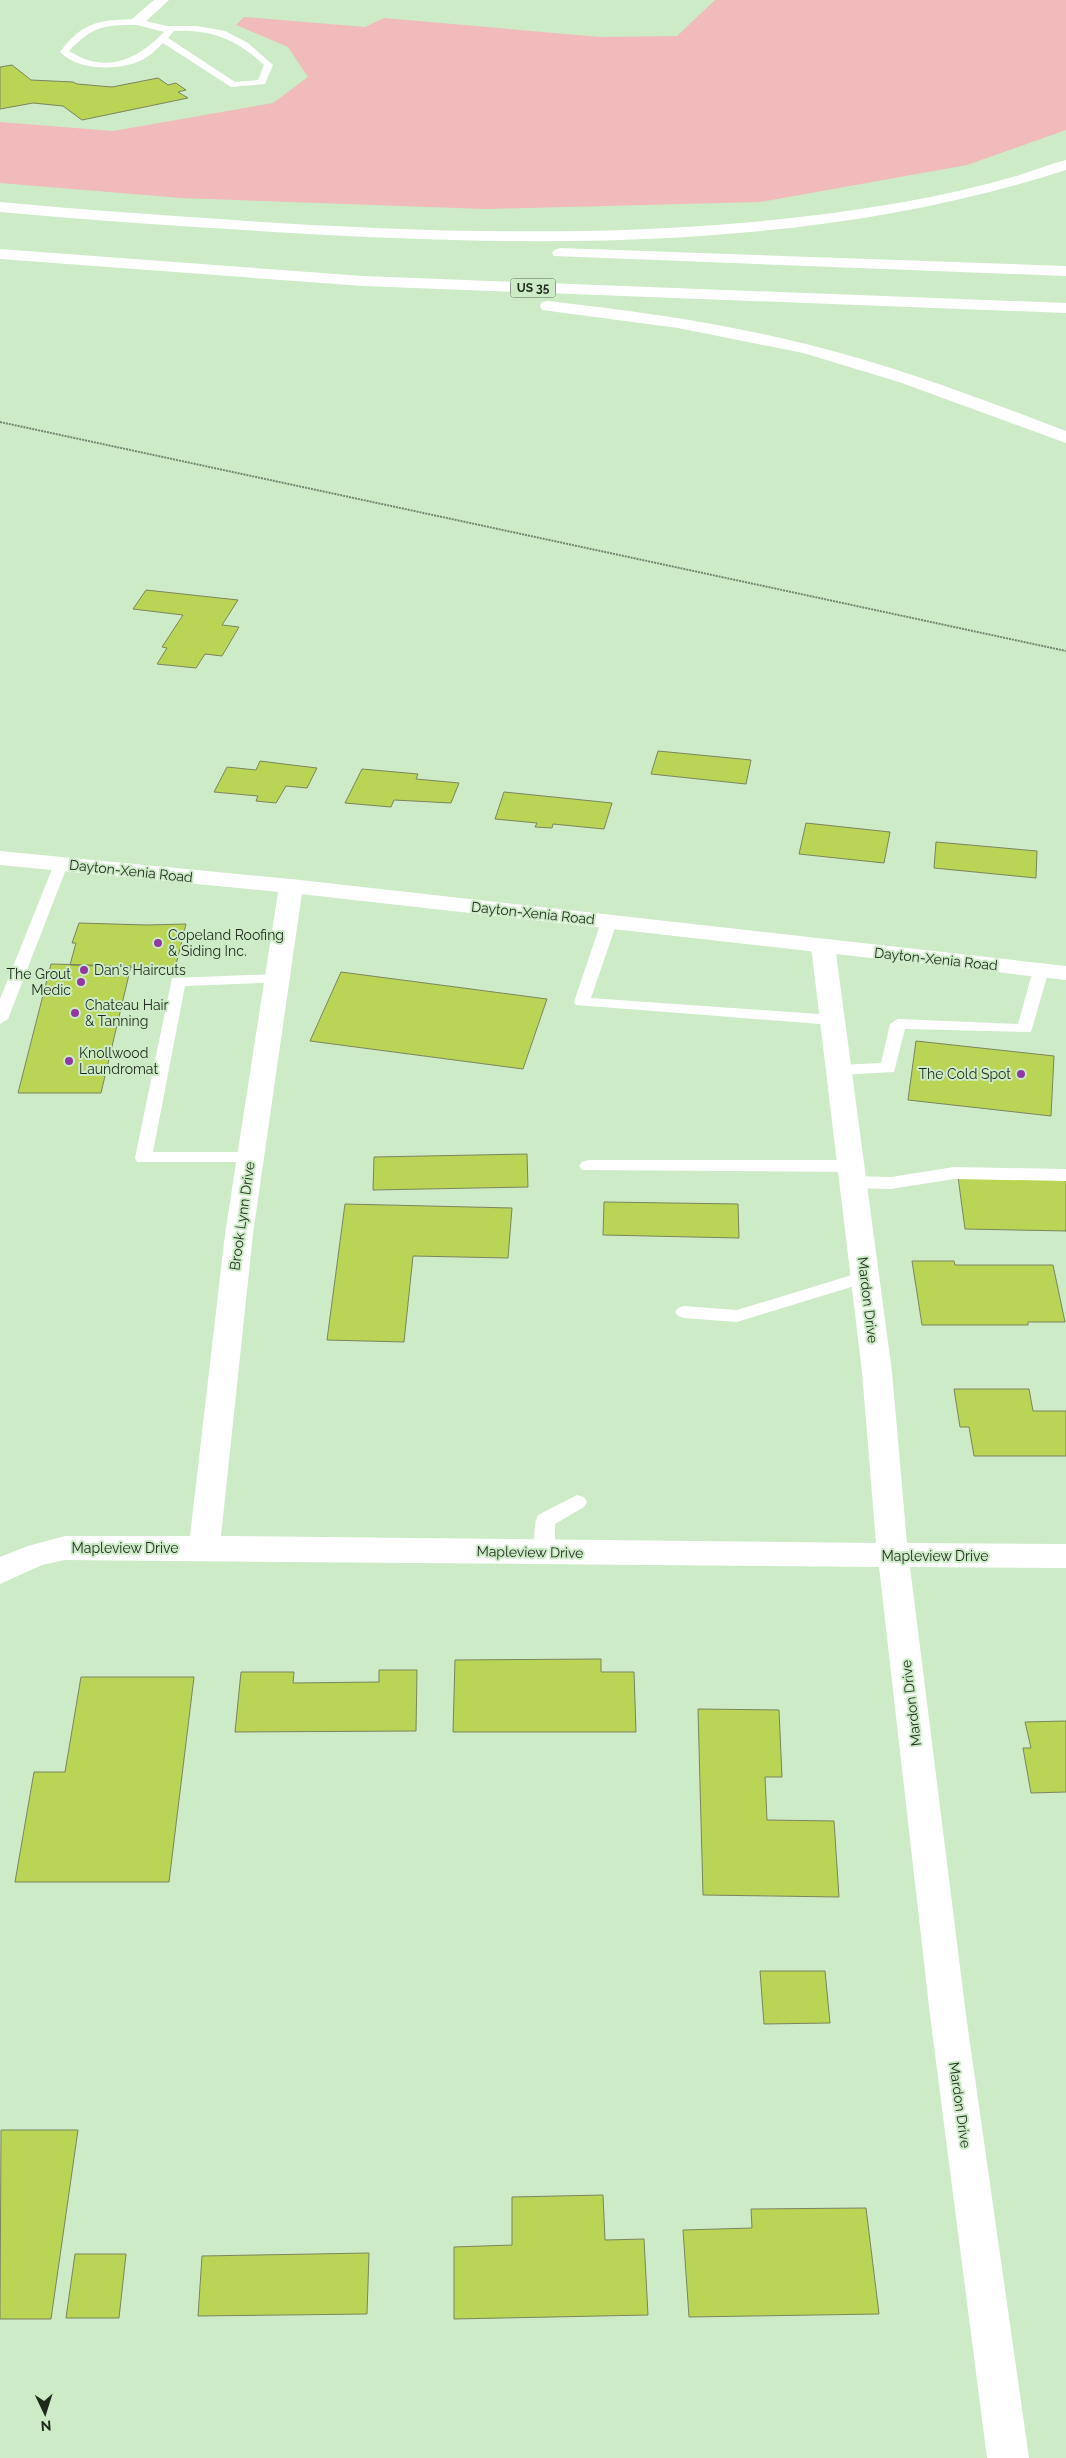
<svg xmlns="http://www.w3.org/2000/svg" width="1066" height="2458" font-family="Raleway,sans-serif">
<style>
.green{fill:#f0bbba}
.building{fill:#bad456;stroke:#7b855e}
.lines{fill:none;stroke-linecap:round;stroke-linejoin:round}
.path{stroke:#73876f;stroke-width:2;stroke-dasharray:2 1;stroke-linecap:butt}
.lane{fill:#fff;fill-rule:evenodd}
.street{fill:#fff;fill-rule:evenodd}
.secondary{fill:#fff;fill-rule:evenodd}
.highway{fill:#fff;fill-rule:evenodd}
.poi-dot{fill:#9138a4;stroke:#cdebc7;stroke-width:2}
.labels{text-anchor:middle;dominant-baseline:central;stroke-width:4;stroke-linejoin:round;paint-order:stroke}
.shield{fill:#cdebc7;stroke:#536450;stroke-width:1}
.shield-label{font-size:12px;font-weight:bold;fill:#1f2a1d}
.street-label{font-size:14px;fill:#1f2a1d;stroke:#cdebc7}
.poi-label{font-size:14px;fill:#1f2a1d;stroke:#cdebc7;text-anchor:start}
</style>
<rect width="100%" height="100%" fill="#cdebc7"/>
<path class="green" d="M715,0h351v130l-99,35 -207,37 -275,7 -304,-11 -181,-15v-61l113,9 160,-28 35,-26 -20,-30 -52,-22 8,-8 121,10 19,-9 216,19 77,-1z"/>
<path class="building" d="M12,65l19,15 42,2 4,2 35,3 46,-9 10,7 8,-2 10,7 -8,2 10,6 -106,22 -19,-14 -30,-3 -33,6v-42z
M146,590l92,10 -16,25 17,2 -17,29 -17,-2 -9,14 -39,-4 10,-16 -5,-1 21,-32 -50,-6z
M658,751l93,9 -5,24 -95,-10z
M260,761l32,4 25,3 -10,20 -21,-2 -10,17 -20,-2 2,-5 -44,-4 13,-25 29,3z
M362,769l56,5 -2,5 43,4 -8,20 -57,-3 -3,7 -46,-4z
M504,792l108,11 -8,26 -51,-5 -1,4 -17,-1 2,-4 -42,-4z
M806,823l84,9 -6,31 -85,-9z
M936,842l101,9 -1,27 -102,-10z
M79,923l68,2 39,-1 -11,45 -105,-4 6,-22h-4z
M51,964l80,2 -30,127h-83z
M341,972l206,27 -24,70 -213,-28z
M916,1041l138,15 -3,60 -143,-16z
M527,1154l1,33 -155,3 1,-33z
M958,1177l108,2v52l-101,-2z
M604,1202l134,2 1,34 -136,-3z
M345,1204l167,4 -4,50 -95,-2 -9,86 -77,-2z
M912,1261h42l1,4h98l12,57h-37v3h-106z
M954,1389h75l4,22h33v45h-92l-5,-29h-9z
M601,1659v13h33l2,60h-183l2,-72z
M379,1670h38l-1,61 -181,1 6,-60h53l-1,11 86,-1z
M81,1677h113l-25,205h-154l19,-110h31z
M698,1709l81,1 3,67h-17l2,43 67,1 5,76 -136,-2z
M1066,1721v71l-35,1 -8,-45h8l-6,-26z
M760,1971h65l5,52 -66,1z
M1,2130h77l-27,189h-51z
M603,2195l2,45 39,-1 4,76 -194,4v-72l58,-2v-48z
M866,2208l13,106 -190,3 -6,-87 69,-2 -1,-19z
M369,2253l-2,61 -169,2 4,-60z
M75,2254h51l-7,64h-53z"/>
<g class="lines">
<path class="path" d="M0,422l1066,229"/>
<path class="lane" d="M137,19l30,7h30l28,5 23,12 25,22 -8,19 -34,3 -68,-44c-6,6 -13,13 -21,17 -23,11 -64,11 -82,-8 23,-31 40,-32 77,-33zM137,25l27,7c-26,27 -58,43 -95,19 24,-25 34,-26 68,-26zM174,31c38,-2 63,9 90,34l-6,15 -23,2 -67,-44z
M61,860l7,4 -60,155 -8,5v-25l54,-135z
M609,917l8,5 -26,76 242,17 8,5 -8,5 -257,-20 -2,-3 27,-80z
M1041,965l8,5 -18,62 -126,-3 -11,43 -55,3 -6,-1 -2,-4 2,-4 6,-1 42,-2 9,-39 8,-5 120,5 15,-54z
M278,974l6,2 2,3 -2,3 -99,4 -32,166h97l6,2 2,4 -2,4h-119l-2,-4 37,-180z
M588,1160h263l6,2 3,4 -3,4 -6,2 -269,-2 -3,-4 3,-4z
M954,1167l112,2v12l-112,-2 -63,10 -38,-1 -6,-2 -3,-4 3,-4 6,-2 38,1z
M865,1271l6,2 3,4 -3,4 -134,41 -53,-4 -6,-2 -3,-4 3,-4 6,-2 53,4z
M577,1495l7,2 3,5 -3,5 -29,17v28l-3,5 -7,3 -7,-3c-5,-9 -5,-32 0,-42z"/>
<path class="street" d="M154,0h15l-27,25h-10l-2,-3 2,-3z
M291,879l8,2 4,5 -50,348 -32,302 655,7 -14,-171 -51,-426 3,-5 9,-2 9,2 3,5 57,426 15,171 159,1v24l-156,-1 56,448 63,443h-42l-57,-443 -51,-448 -814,-7 -23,5 -42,19v-27l28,-11 37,-10h125l35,-302 54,-348 4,-5z"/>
<path class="secondary" d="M0,851l291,28 775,87v14l-775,-87 -291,-28z"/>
<path class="highway" d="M1066,160v10c-248,80 -518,78 -775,63 -97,-6 -194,-12 -291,-21v-10c82,8 165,13 248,19 218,14 440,19 656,-19 39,-7 78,-16 116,-27 15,-5 30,-11 46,-15z
M560,248l506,18v10l-512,-20 -2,-3 2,-3z
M0,249l363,27 703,27v10l-703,-27 -363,-27z
M548,301c88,10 176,22 262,44 88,22 172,54 256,86v12l-167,-61 -96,-29 -125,-25 -136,-18 -2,-4 2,-4z"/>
</g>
<g class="poi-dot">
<circle cx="158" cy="943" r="5"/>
<circle cx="84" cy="970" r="5"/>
<circle cx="81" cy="982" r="5"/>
<circle cx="75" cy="1013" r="5"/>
<circle cx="69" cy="1061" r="5"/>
<circle cx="1021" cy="1074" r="5"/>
</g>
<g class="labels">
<rect class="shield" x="510.5" y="278.5" width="45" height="19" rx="4"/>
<g class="shield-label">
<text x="533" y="288">US 35</text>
</g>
<g class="street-label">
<text transform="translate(131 871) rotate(6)">Dayton-Xenia Road</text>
<text transform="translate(533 913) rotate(6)">Dayton-Xenia Road</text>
<text transform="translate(936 959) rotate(6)">Dayton-Xenia Road</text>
<text transform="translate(242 1216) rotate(-82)">Brook Lynn Drive</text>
<text transform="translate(868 1300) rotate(83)">Mardon Drive</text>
<text x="125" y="1548">Mapleview Drive</text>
<text transform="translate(530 1552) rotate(1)">Mapleview Drive</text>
<text x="935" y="1556">Mapleview Drive</text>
<text transform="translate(911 1703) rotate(-97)">Mardon Drive</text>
<text transform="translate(960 2105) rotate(82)">Mardon Drive</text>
</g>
<g class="poi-label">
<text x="168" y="935">Copeland Roofing<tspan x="168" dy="16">&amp; Siding Inc.</tspan></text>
<text x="94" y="970">Dan's Haircuts</text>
<text x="71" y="974" text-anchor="end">The Grout<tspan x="71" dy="16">Medic</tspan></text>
<text x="85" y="1005">Chateau Hair<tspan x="85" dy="16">&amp; Tanning</tspan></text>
<text x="79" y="1053">Knollwood<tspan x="79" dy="16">Laundromat</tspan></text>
<text x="1011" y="1074" text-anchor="end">The Cold Spot</text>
</g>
</g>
<g transform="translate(45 2413) rotate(176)" stroke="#cdebc7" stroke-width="4" paint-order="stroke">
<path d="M0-4L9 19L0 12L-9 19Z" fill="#1f2a1d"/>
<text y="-8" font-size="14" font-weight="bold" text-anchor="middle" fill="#1f2a1d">N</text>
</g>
</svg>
